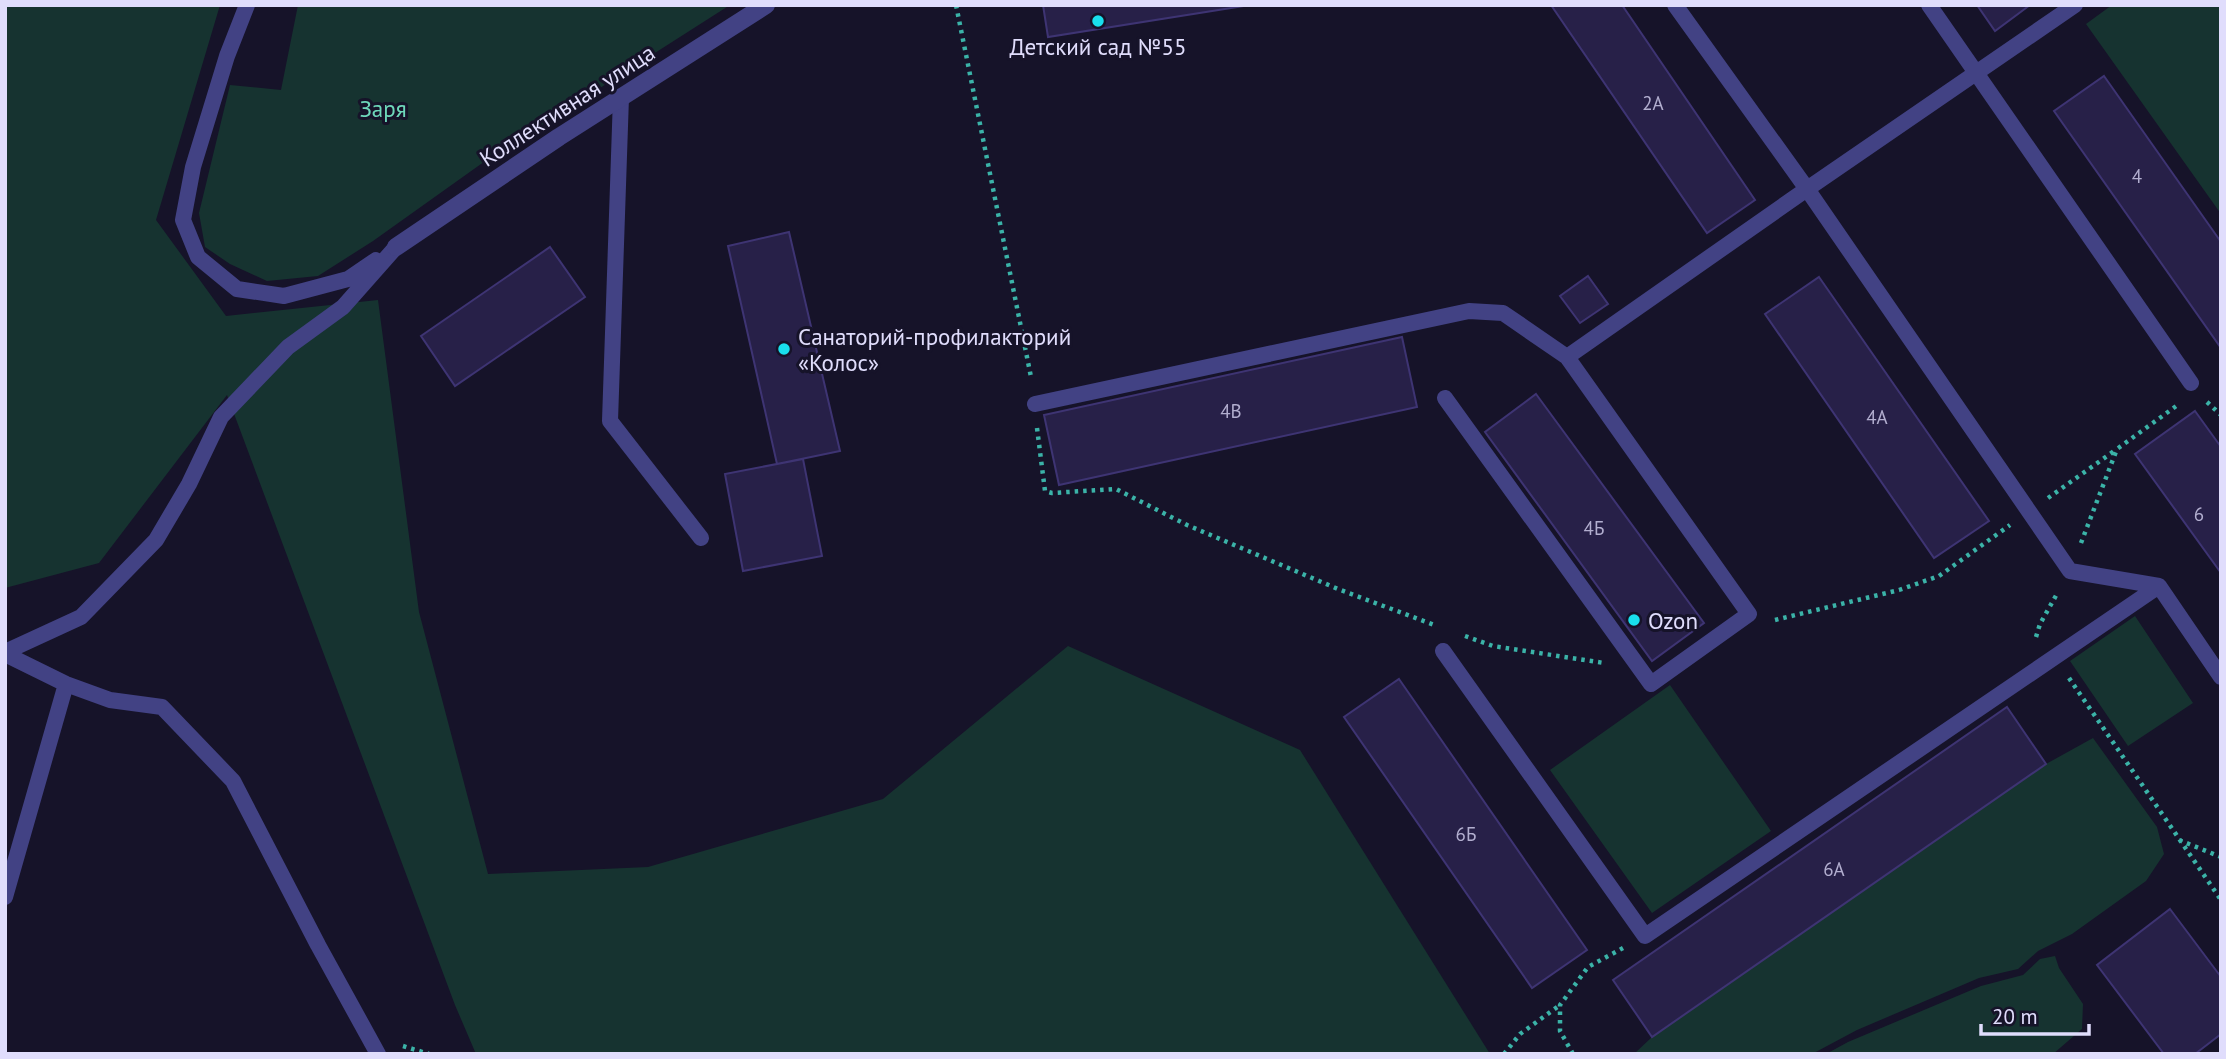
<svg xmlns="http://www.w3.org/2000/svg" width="2226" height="1059" font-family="'PT Sans',sans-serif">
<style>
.green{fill:#163330}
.building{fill:#272048;stroke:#3e3473;stroke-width:2}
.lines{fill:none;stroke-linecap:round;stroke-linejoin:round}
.path{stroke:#3bb3a8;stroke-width:4.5;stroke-dasharray:3.5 5;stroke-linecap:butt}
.service{stroke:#424284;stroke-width:16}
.minor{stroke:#424284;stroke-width:18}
.poi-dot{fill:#19dfed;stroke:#161329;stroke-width:2.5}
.labels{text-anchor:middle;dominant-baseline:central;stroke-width:6;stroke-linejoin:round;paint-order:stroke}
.number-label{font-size:19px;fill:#b2aecf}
.poi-label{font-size:23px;fill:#e0ddfc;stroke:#161329;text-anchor:start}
.street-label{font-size:23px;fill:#e0ddfc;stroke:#161329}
.park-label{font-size:23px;fill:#6ed8ba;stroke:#161329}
</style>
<rect width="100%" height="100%" fill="#161329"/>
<path class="green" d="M5,5h215l-64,215 70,96 152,-16 41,312 69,262 160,-7 235,-68 185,-153 232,104 190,304h-1014l-21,-49 -228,-610 -128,168 -94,25z
M298,5h432l-249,159 -108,77 -55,35 -51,5 -37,-17 -25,-17 -6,-34 31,-128 51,5z
M2112,5h109v209l-135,-190z
M2135,616l58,87 -65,43 -58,-85z
M1670,685l101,146 -119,82 -102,-143z
M2093,738l64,89 7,27 -18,27 -74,53 -34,17 -20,18 -39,9 -122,52 -45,24h-178l18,-17 394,-273z
M2055,956l4,12 24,36 -1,25 -29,25h-227l22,-12 133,-56 42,-11 17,-16z"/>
<path class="building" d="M1043,5h207l-202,32z
M1551,5h71l133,195 -48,33z
M1977,5h53l-35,26z
M2104,76l117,166v106l-167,-237z
M789,232l51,219 -63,13 -49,-218z
M550,247l35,50 -130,89 -34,-50z
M1588,276l20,28 -28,19 -20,-27z
M1819,277l170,244 -55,37 -169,-244z
M1402,337l15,70 -358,78 -15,-70z
M1536,394l168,229 -52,38 -167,-229z
M2195,411l26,36v126l-86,-119z
M803,459l19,97 -79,15 -18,-97z
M1399,679l188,271 -55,38 -188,-271z
M2007,707l39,57 -394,273 -39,-57z
M2170,909l51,68v57l-26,20h-31l-67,-89z"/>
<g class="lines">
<path class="path" d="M956,5l75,372
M2207,402l14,13
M1037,428l8,63 7,2 64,-4 71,36 151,64 99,37
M2048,498l69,-49
M2081,543l36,-94 62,-45
M1775,620l124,-30 40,-14 71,-51
M1465,636l28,10 111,17
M2036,637l4,-13 18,-32
M2069,678l152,222
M2179,840l42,17
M403,1046l26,8
M1504,1054l16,-20 40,-29
M1573,1054l-13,-23v-26l28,-38 35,-19"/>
<path class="service" d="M247,5l-20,51 -34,111 -10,53 15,37 39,32 47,7 64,-17 28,-19
M1675,5l132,184 263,382 89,15 62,91
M1929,5l262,378
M621,97l-11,324 91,117
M1445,398l206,286 98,-70 -182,-257
M1035,404l434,-93 34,2 64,44 240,-168 268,-184
M1443,651l202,285 514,-350
M5,652l76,-35 75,-77 33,-56 32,-67 67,-70 55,-40 53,-60
M5,654l61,30 44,16 52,7 71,74 85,164 60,109
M5,897l61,-213"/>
<path class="minor" d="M396,247l163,-110 207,-132"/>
</g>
<g class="poi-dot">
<circle cx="1098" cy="21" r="7"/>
<circle cx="784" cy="349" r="7"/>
<circle cx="1634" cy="620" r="7"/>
</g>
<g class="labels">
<g class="number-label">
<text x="1653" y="103">2А</text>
<text x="2137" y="176">4</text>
<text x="1231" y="411">4В</text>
<text x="1877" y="417">4А</text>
<text x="2199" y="514">6</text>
<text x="1594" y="528">4Б</text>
<text x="1466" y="834">6Б</text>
<text x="1834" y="869">6А</text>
</g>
<g class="poi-label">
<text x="1098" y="46" text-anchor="middle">Детский сад №55</text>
<text x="798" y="336">Санаторий-профилакторий<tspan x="798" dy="26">«Колос»</tspan></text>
<text x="1648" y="620">Ozon</text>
</g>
<g class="street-label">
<text transform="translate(567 105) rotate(-33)">Коллективная улица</text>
</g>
<g class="park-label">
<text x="383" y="108">Заря</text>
</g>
</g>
<rect width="2226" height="1059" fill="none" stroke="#e0ddfc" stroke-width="14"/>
<path d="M1981 1024v10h108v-10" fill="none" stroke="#e0ddfc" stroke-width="3.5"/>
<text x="1992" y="1024" font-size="21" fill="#e0ddfc" stroke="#161329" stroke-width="5" paint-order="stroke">20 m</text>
</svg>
